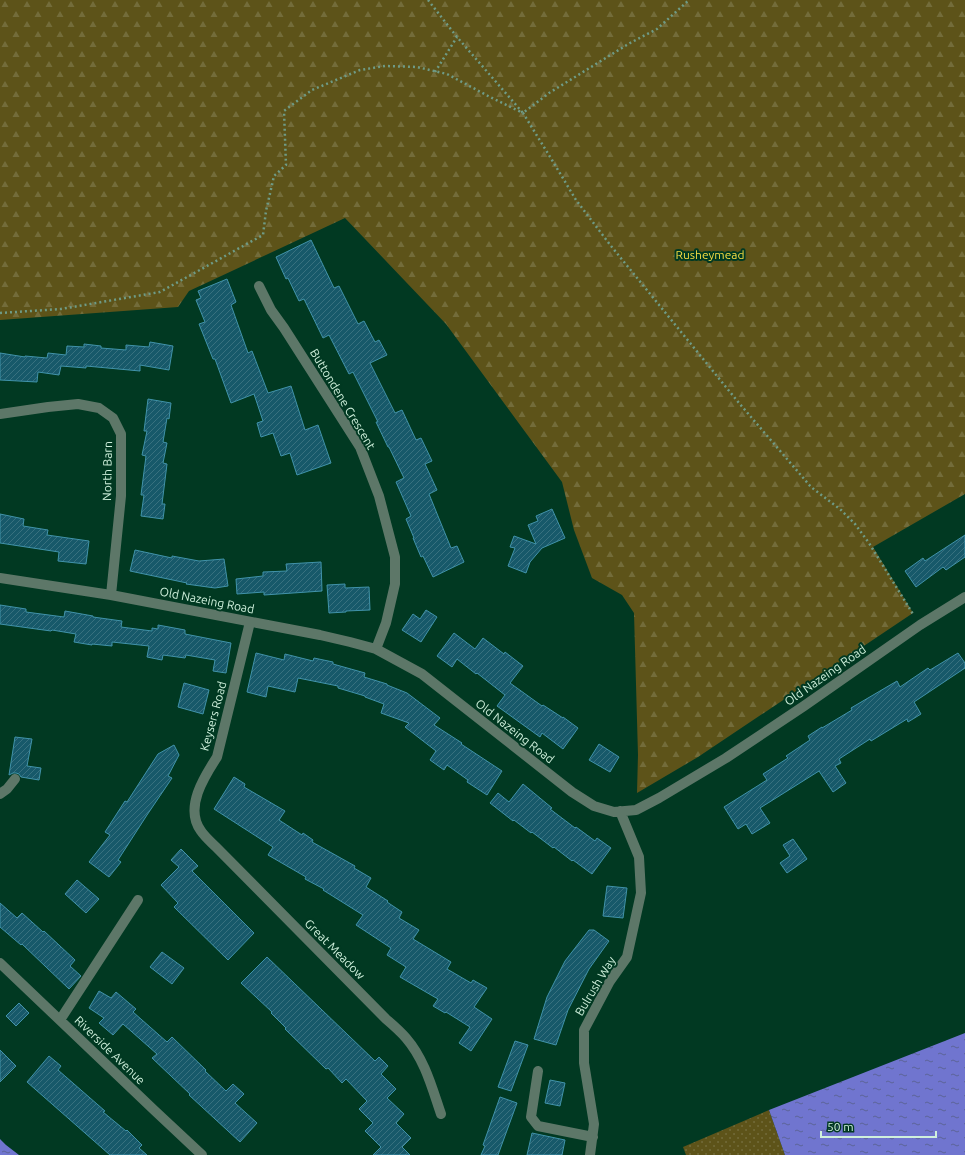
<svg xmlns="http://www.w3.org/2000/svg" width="965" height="1155" font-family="Ubuntu,sans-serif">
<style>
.grass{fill:url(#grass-dots)}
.forest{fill:url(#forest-firs)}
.water{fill:url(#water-ripples)}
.building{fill:url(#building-hatch);stroke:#4193aa}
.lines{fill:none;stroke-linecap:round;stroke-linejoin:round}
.path{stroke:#6f9b86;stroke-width:2.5;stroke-dasharray:2 3;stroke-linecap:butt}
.minor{stroke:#5d7768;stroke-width:10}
.labels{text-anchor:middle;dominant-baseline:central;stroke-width:4;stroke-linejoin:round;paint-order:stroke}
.park-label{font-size:12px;fill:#f6dc42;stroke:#013922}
.street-label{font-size:12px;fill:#cff0dc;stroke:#013922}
</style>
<defs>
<pattern id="grass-dots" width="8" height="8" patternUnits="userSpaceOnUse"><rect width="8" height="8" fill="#5d5319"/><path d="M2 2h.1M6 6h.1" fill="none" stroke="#736c3a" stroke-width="1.8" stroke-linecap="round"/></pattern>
<pattern id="forest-firs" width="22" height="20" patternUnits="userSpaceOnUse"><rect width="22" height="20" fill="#5d5319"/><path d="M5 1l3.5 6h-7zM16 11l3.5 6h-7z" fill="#736c3a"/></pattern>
<pattern id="water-ripples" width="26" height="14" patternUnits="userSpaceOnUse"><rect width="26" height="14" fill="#7075cf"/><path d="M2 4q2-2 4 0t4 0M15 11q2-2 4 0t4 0" fill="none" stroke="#5c6397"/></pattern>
<pattern id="building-hatch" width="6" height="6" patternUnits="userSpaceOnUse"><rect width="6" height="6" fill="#17596a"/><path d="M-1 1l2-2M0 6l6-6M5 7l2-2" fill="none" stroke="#38717f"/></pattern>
</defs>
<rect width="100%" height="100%" fill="#013922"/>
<path class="grass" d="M769,1110l16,45h-99l-3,-8z"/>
<path class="forest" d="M0,0h965v494l-92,53 40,66 -215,144 -61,36 1,-38 -4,-142 -12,-18 -30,-17 -18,-48 -12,-48 -116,-158 -101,-106 -156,73 -11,16 -178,13z"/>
<path class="water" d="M965,1033v122h-180l-16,-45z
M0,1139l6,6 13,10h-19z"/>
<path class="building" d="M311,240l23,48 5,-2 19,38 6,-3 11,21 4,-2 8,15 -17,8 25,50 7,-3 14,30 5,-2 11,23 -7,3 12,26 -8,4 22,54 6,-2 7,16 -31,15 -10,-21 -2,1 -8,-19h1l-8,-19 5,-3 -15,-34 8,-4 -15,-31h-1l-12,-25h2l-25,-50 -4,2 -20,-39 -6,3 -19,-39 -5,2 -11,-23 -2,1 -10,-22z
M227,279l9,23 -5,3 17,48 4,-2 16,42 23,-7 14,44 13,-5 13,38 -34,12 -7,-22 -9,3 -8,-23 -12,4 -4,-14 6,-2 -9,-27 -23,9 -16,-44h-2l-14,-35 6,-2 -9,-22 5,-2 -3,-7z
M150,342l23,4 -4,24 -29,-5v6l-54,-5v2l-25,-2 -2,9 -21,-3 -1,10 -37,-2v-27l25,4v-1l22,2 1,-5 18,2 1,-9 17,1v-3l17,2v2l25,2v-5l23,2z
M148,399l23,4 -2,16 -2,-1 -4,24 4,1 -4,20 4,1 -5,40h3l-2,15 -22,-3 3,-21h-3l5,-39 -4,-1 5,-24h-3z
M552,509l13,29 -23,10 -12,14 -4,11 -18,-7 7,-18 -5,-1 4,-11 22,8 -8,-19 10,-4 -2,-5z
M0,514l24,5 -1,7 25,4 -1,5 42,6 -3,23 -28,-3 1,-9 -59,-9z
M965,535v22l-19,13 -3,-3 -27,20 -11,-16 18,-13 2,3z
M135,550l37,8v-2l27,5 25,-2 4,27 -13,2 -29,-4 1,-1 -57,-12z
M321,562l1,29 -58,4v-3l-27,2 -1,-15 27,-3v-4l24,-1 -1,-7z
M345,584v4l24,-1 1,23 -24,1v1l-17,1 -2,-28z
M0,605l26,4v3l38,5 1,-6 28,5v1l29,4 -1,6 31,4v-3l6,1v-4l27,5v4l46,9 -5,30 -13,-2 2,-11 -29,-5 -1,3 -22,-3 -1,5 -15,-3 2,-11 -37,-4v4l-20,-2v1l-18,-3 2,-8 -24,-4 -1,1 -51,-7z
M426,610l11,7 -16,25 -19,-12 11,-16 7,5z
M454,633l21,16 8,-11 21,16 1,-2 18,14 -13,17 32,23 1,-1 20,13v-1l15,11 -15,21 -21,-16 -2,4 -43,-31 8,-11 -28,-22 -1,1 -19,-15 -5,8 -15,-11z
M256,653l28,7 1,-6 28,7 1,-3 19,4v2l32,9 -1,4 23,7v1l20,8 33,25 -6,7 28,18 -1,1 41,27 -15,24 -20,-13 1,-2 -21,-15 -3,5 -14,-10 6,-9 -31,-24 4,-4 -28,-10 3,-9 -19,-7v-1l-27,-8v-2l-40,-8 -3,14 -27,-6 -2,11 -19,-5z
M958,653l7,10v5l-51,34 7,12 -13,8 -1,-3 -36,22 -1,-2 -31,20 2,4 -6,3 11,17 -13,9 -14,-21 -59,37 10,15 -18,11 -6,-10 -8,5 -14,-22 43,-27 -4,-6 25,-16 -2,-2 24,-16 -2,-4 14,-9v1l30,-18 -1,-2 46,-27 3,6 28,-19 2,2z
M184,683l25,7 -6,24 -25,-7z
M15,737l17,2 -5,27 14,2 -2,12 -18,-3 -2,-3 -3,-1h-3l-4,2z
M599,744l20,13 -9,15 -21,-12z
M174,745l5,10 -11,21 4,2 -25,37 -29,45 3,2 -12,15 -20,-15 21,-27 -5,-3 20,-31 2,1 31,-48z
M234,777l11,7 -1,3 41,24 -6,9 23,15 1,-2 10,7 -1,2 43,24 -1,2 17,10 -5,9 22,14 -1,1 15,10 -3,6 20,12 -6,9 38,23 -4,7 24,14 2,-3 14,8 -13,19 18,12 -21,32 -12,-8 11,-16 -24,-15 -1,1 -12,-7 5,-7 -38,-22 6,-10 -19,-12 4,-7 -35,-23 7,-10 -40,-25 1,-1 -19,-10 1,-2 -38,-22 5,-8 -59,-38z
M523,784l29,24 -2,1 25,19 1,-1 19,14 2,-3 14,10 -19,26 -19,-14 -1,1 -18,-14 -1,1 -21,-16 -1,1 -17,-13 -1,1 -23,-18 8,-10 11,9z
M793,839l14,20 -20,14 -7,-10 10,-7 -7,-11z
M181,849l17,17 -6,5 62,62 -26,27 -54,-53 4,-4 -17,-18 18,-18 -8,-7z
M77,880l22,19 -13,14 -21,-19z
M607,886l20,2 -4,30 -20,-2z
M0,903l17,15 5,-5 21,19 1,-1 31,29 -5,6 11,10 -12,13 -47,-45 -1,1 -21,-18z
M589,930h5l15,11 -20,28 -21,41 -12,35 -22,-6 13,-42 18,-36z
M162,952l22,16 -12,16 -22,-17z
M267,957l108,104 4,-4 9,9 -7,8 15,15 -9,9 17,16 -8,9 15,15 -9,9 8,8h-37l8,-8 -16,-16 8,-8 -14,-14 8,-8 -21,-22 -4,4 -14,-15 -2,1 -41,-40 1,-1 -15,-15 1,-1 -31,-29z
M99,991l12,7 5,-6 20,17 -3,3 34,30 5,-5 34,33 -1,1 21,20 7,-7 11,10 -9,9 22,20 -17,19 -51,-47 1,-1 -38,-36 5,-4 -34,-30 -10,11 -14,-12 5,-5 -15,-10z
M19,1003l10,10 -13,13 -10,-10z
M515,1041l13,4 -17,46 -13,-4z
M0,1050l16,16 -16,16z
M49,1056l12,10 -3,4 47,41 -2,1 23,19 1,-1 15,15 -3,3 8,7h-37l-83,-73z
M550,1080l15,3 -5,23 -15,-3z
M500,1097l17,6 -19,52h-17l4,-9 -2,-1z
M532,1133l33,7 -3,15h-35z"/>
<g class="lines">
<path class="path" d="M428,0l29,37 66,76 26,-20 81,-50 27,-14 32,-29
M435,72l22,-35
M0,313l61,-4 99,-17 103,-57 3,-24 8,-35 12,-11 -2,-54 28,-21 48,-20 25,-4 32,1 30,7 43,23 33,16 29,47 24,40 35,46 128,157 72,84 30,23 14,14 14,19 44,71"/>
<path class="minor" d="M259,286l12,24 13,18 76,119 19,49 16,61v27l-9,39 -10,26
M0,414l48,-7 30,-3 21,4 14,10 8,16v62l-10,99
M0,578l111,17 209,40 30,7 26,7 46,25 150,118 22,14 20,6 22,-2 23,-12 67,-40 78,-52 116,-81 45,-28
M250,622l-33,135c-13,20 -33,51 -16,74 4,6 10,11 15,16l170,172c7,6 14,12 20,19 19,22 26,50 35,76
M0,794l7,-5 8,-10
M0,963l154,147 48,45
M60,1020l78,-120
M538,1071l-7,46 7,9 55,11
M590,1155l4,-31 -10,-61v-33l26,-49 17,-24 14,-64 -2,-36 -19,-46"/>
</g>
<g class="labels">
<g class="park-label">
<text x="710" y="254">Rusheymead</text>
</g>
<g class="street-label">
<text transform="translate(343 399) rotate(59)">Buttondene Crescent</text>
<text transform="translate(107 471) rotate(-89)">North Barn</text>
<text transform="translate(207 600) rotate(11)">Old Nazeing Road</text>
<text transform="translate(825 675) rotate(-35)">Old Nazeing Road</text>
<text transform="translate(213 716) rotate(-75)">Keysers Road</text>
<text transform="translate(515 731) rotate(38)">Old Nazeing Road</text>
<text transform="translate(335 949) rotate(45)">Great Meadow</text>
<text transform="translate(595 986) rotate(-59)">Bulrush Way</text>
<text transform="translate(110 1050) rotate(44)">Riverside Avenue</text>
</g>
</g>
<path d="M821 1131v6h115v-6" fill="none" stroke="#cff0dc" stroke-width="2"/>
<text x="827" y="1131" font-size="12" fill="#cff0dc" stroke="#013922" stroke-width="3" paint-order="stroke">50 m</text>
</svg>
